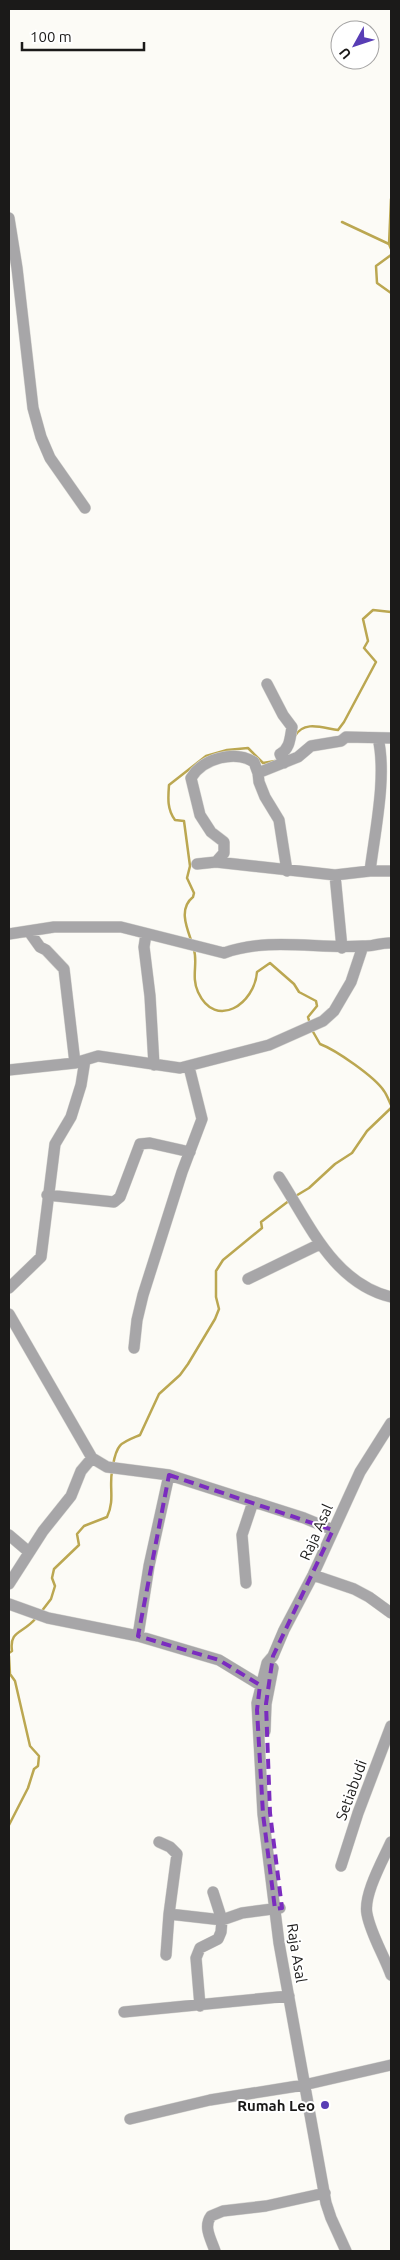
<svg xmlns="http://www.w3.org/2000/svg" width="400" height="2260" font-family="Ubuntu,sans-serif">
<style>
.lines{fill:none;stroke-linecap:round;stroke-linejoin:round}
.stream{stroke:#bba751;stroke-width:2.5}
.minor-casing{stroke:#d8d7d3;stroke-width:12}
.minor{stroke:#a7a6a8;stroke-width:11}
.marked{fill:none;stroke:#7b2cbf;stroke-width:4;stroke-dasharray:10 6;stroke-linejoin:round}
.poi-dot{fill:#583db5;stroke:#fff;stroke-width:2}
.labels{text-anchor:middle;dominant-baseline:central;stroke-width:4;stroke-linejoin:round;paint-order:stroke}
.street-label{font-size:15px;fill:#1b1a19;stroke:#fff}
.poi-label{font-size:15px;font-weight:bold;fill:#1b1a19;stroke:#fff;text-anchor:end}
</style>
<rect width="100%" height="100%" fill="#fcfbf6"/>
<g class="lines">
<path class="stream" d="M342,222l47,22 2,5
M389,244l2,-45
M391,255l-15,11 1,17 14,10
M295,736c9,-16 28,-8 43,-6l6,-8 32,-60 -12,-14 4,-7 -5,-22 10,-9 18,2
M191,940c-5,-14 -12,-32 2,-43l1,-4 -7,-15 3,-12 -6,-45 -9,-1c-8,-11 -7,-22 -6,-35l37,-29 21,-6 21,-2 15,15 12,-2
M194,950c4,13 -3,27 4,42 18,39 57,11 59,-20l13,-9 24,21 5,8 17,9 1,5 -9,11 2,7
M312,1030l8,14c16,6 55,33 64,47 3,4 5,10 7,14
M294,1197l15,-9 26,-24 17,-11 15,-22 24,-23
M113,1465c4,-22 8,-22 27,-30l19,-41 21,-19 8,-11 27,-45 4,-10 -3,-12v-26l7,-11 39,-32 -1,-6 29,-22
M41,1612l10,-13 4,-13 -3,-8 2,-9 25,-24 -2,-11 7,-8 23,-9c8,-17 2,-29 5,-46
M9,1653l3,-2c-3,-21 11,-17 24,-33
M9,1656l1,18 5,7 15,65 9,10 -1,10 -4,3 -6,19 -19,37"/>
<defs>
<path id="minor" d="M9,218l8,50 16,140 8,29 9,21 35,50
M267,684l16,31 9,12c-2,11 -2,22 -12,27l4,9
M216,862l8,-9v-11l-13,-10 -11,-17 -9,-37c12,-20 44,-28 63,-16l4,11
M197,864l19,-2 119,13 35,-4h21
M287,871l-8,-51 -14,-23 -6,-15 -1,-9 40,-16 13,-11 30,-5 5,-4 45,1
M370,871c5,-40 17,-95 8,-133
M335,875l7,73
M30,933l10,14 6,3 18,19 11,94
M9,934l45,-7h67l103,26c45,-16 92,-4 139,-7
M146,934l-2,13 6,49 4,69
M9,1070l66,-7 23,-7 82,12 89,-23 54,-24 11,-10 17,-29 12,-36c11,1 18,-4 28,-3
M279,1177c30,46 54,106 112,120
M47,1195l67,7 6,-5 20,-53 10,-1 40,9
M248,1279l72,-35
M9,1288l32,-31 14,-113 16,-27 10,-32 4,-25
M9,1314l83,144
M134,1348l3,-28 6,-25 39,-123 20,-53 -13,-52
M9,1535l20,17
M313,1575l41,14 15,8 22,16
M246,1583l-4,-48 11,-33
M9,1584l34,-53 28,-35 10,-25 11,-13 15,9 62,8 135,43 29,12
M9,1604l39,14 90,18 81,24 41,25
M138,1636l11,-70 20,-91
M265,1731l1,-27 7,-36
M159,1842l11,5 7,7 -8,60 53,6 20,-7 38,-5
M391,1842c-8,18 -28,53 -24,72 4,21 17,41 24,61
M341,1866l17,-53 33,-87
M166,1955l3,-41
M200,2006l-4,-48 4,-10 18,-9 3,-7 1,-12 -9,-28
M124,2012l165,-16
M130,2119l80,-19 94,-15 87,-20
M215,2251c-4,-12 -12,-24 -4,-35l12,-5 43,-5 59,-13
M346,2251l-15,-33 -5,-15 -47,-260 -16,-129 -6,-111 10,-40 6,-7 11,-26 29,-55 47,-103 31,-49"/>
</defs>
<use href="#minor" class="minor-casing"/>
<use href="#minor" class="minor"/>
</g>
<path class="marked" d="M169,1475l164,55 -60,126 -7,48 4,109 12,95 -7,1 -12,-95 -6,-104 3,-25 -41,-25 -81,-24z"/>
<circle class="poi-dot" cx="325" cy="2105" r="5"/>
<g class="labels">
<g class="street-label">
<text transform="translate(316 1532) rotate(-66)">Raja Asal</text>
<text transform="translate(351 1790) rotate(-70)">Setiabudi</text>
<text transform="translate(297 1953) rotate(81)">Raja Asal</text>
</g>
<g class="poi-label">
<text x="315" y="2105">Rumah Leo</text>
</g>
</g>
<rect width="400" height="2260" fill="none" stroke="#1b1a19" stroke-width="20"/>
<g transform="translate(355 45) rotate(230)"><circle r="24" fill="#ffffff" stroke="#a4a3a3"/>
<path d="M0-4L9 19L0 12L-9 19Z" fill="#583db5"/>
<text y="-8" font-size="14" font-weight="bold" text-anchor="middle" fill="#1b1a19">U</text>
</g>
<path d="M22 42v8h122v-8" fill="none" stroke="#1b1a19" stroke-width="2.5"/>
<text x="30" y="42" font-size="15" fill="#1b1a19" stroke="#ffffff" stroke-width="4" paint-order="stroke">100 m</text>
</svg>
